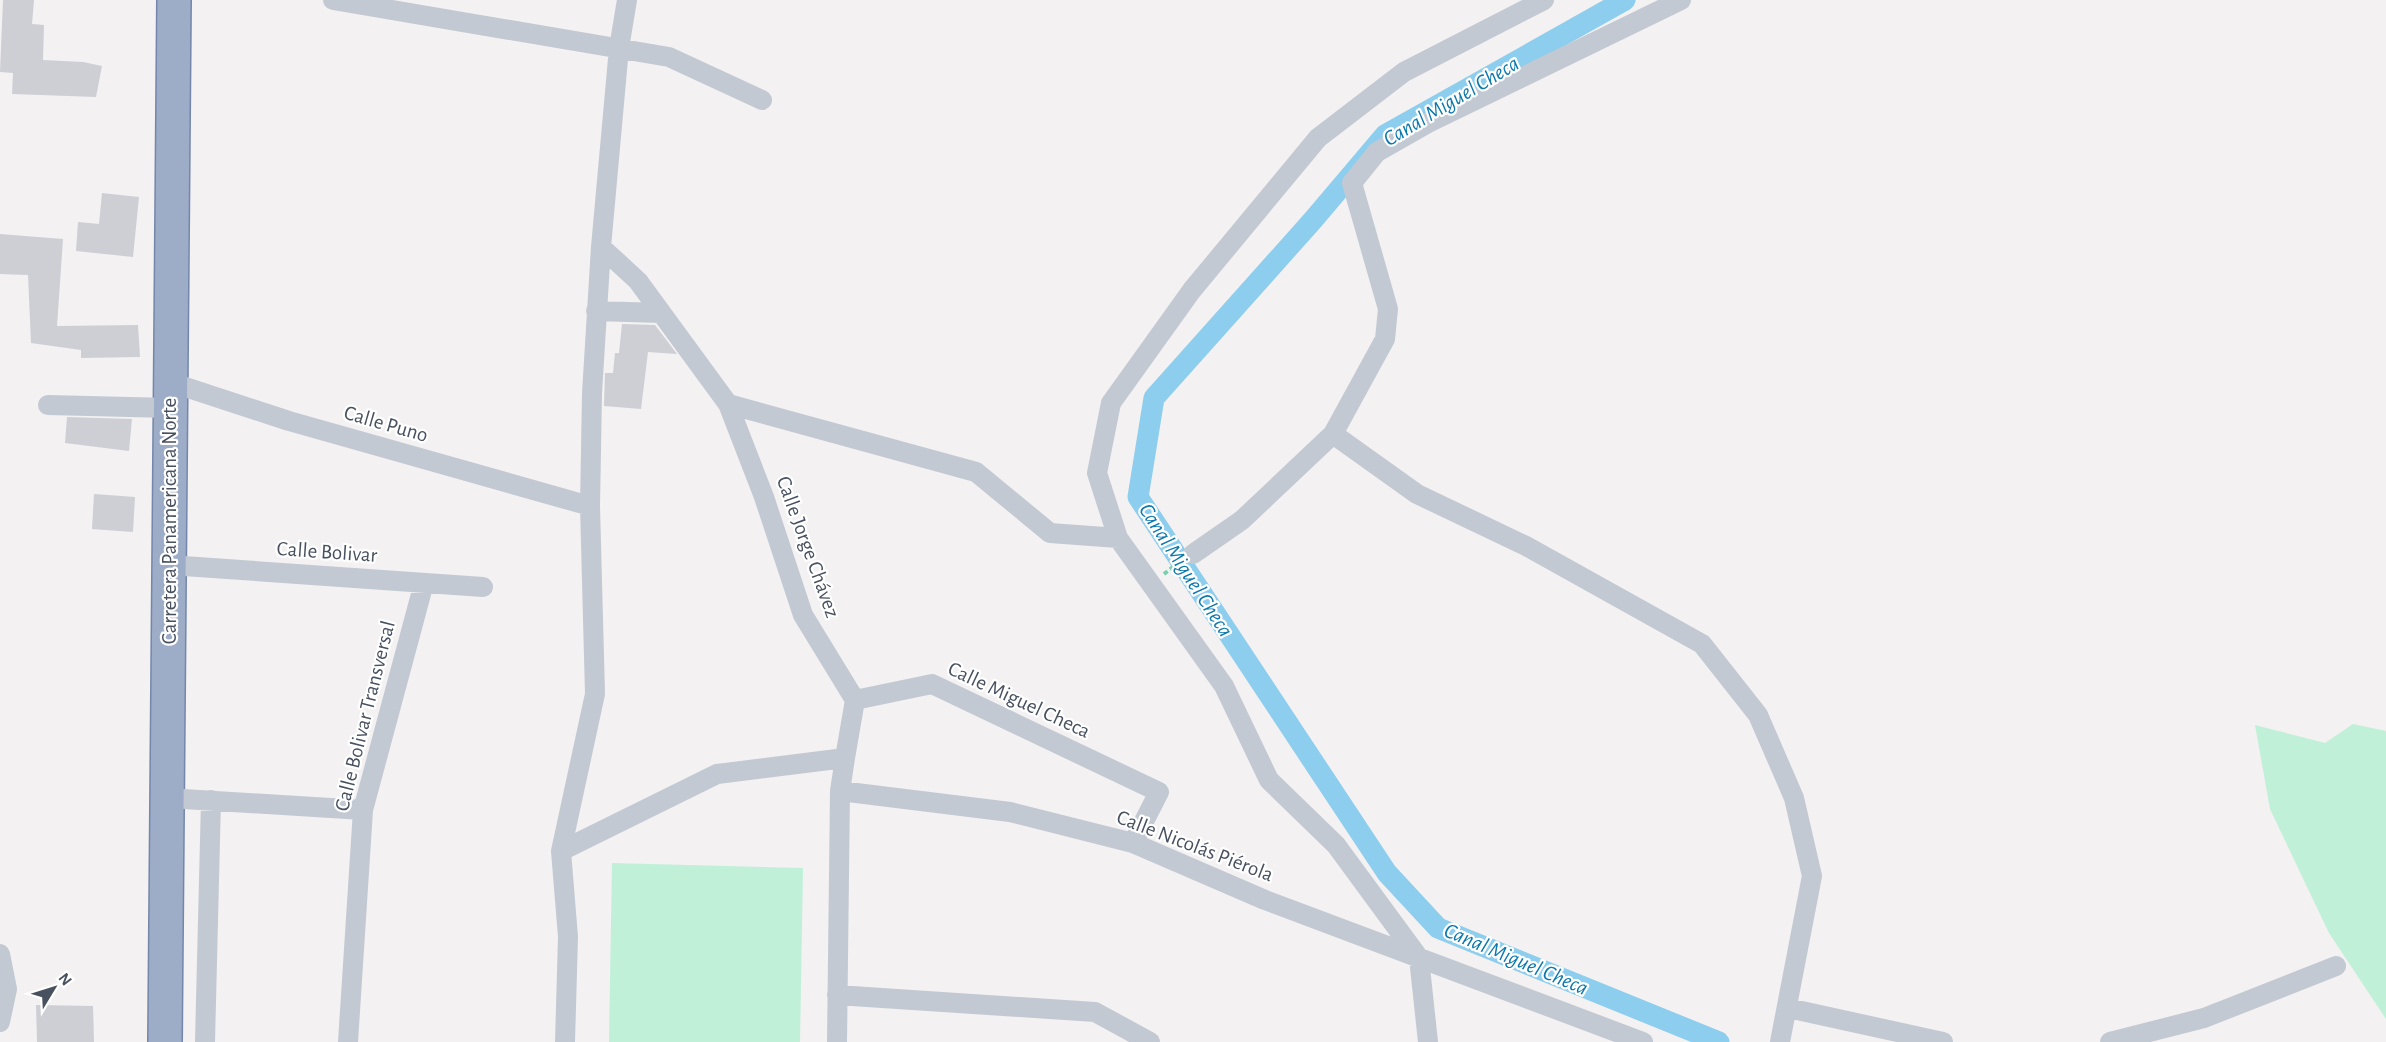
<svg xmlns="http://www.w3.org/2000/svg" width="2386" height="1042" font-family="'Alegreya Sans',sans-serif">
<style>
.green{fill:#c0f0d8}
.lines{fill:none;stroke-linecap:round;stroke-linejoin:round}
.canal{stroke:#8dcded;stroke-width:21}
.building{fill:#cdcfd5}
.trunk-casing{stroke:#7487ab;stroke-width:36}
.path{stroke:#77cfae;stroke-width:4;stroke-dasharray:4.5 3;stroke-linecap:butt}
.minor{stroke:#c2c9d2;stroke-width:20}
.trunk{stroke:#9dacc7;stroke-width:33}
.labels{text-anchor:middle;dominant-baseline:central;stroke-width:4.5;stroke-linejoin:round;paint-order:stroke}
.street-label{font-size:21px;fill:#48515f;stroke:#fff}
.water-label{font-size:22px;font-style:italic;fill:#0b78ae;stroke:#fff}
</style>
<rect width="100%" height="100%" fill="#f3f1f1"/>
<path class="green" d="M2353,724l33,7v288l-57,-86 -59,-124 -15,-84 70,18z
M612,863l191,5 -3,174h-191z"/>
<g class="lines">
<path class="canal" d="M1625,0l-240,135 -72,85 -159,178 -16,99 249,376 51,55 281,114"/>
</g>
<path class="building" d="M3,0h31l-2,24 12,1 -1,35 40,2 19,4 -6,31 -84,-3 1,-21 -13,-1z
M102,193l37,4 -6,60 -57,-6 2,-29 21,2z
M0,234l63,5 -6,87 81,-1 2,32 -59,1v-8l-50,-7 -3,-68 -28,-1z
M622,324l33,1 22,29 -29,-2 -7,57 -37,-3 1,-33h8l2,-20h4z
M67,417l65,2 -3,32 -64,-8z
M94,494l41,3 -2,35 -41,-3z
M36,1005l57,1 1,36h-57z"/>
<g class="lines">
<defs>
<path id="trunk" d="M165,1042l9,-1042"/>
</defs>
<use href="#trunk" class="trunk-casing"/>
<path class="path" d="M1164,574l13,-10"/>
<path class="minor" d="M333,0l336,57 93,43
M601,247l37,34 90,123 36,93 39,118 52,85
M596,311l65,2
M170,382l119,39 301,85
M728,404l248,68 74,61 68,5
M48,405l122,3
M1333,434l84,60 109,52 176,98 56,71 36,83 18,78 -32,166
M1193,554l49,-34 91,-86 52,-95 3,-30 -36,-126 25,-31 51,-29 253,-123
M169,565l314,22
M840,791l170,21 123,31 132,57 378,142
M167,798l196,12
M561,851l156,-77 128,-16 10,-58 77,-16 227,108 -26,51
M0,954l7,35 -7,33
M837,995l258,17 55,30
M1788,1008l155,34
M205,1042l6,-242
M348,1042l15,-232 61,-227
M565,1042l3,-105 -7,-86 34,-157 -5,-188 2,-113 9,-146 18,-199 8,-48
M837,1042l3,-251 5,-33
M1428,1042l-9,-84 -83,-113 -67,-65 -45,-94 -106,-148 -21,-65 14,-70 81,-113 126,-152 86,-66 140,-72
M2110,1042l94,-24 132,-52"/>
<use href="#trunk" class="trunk"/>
</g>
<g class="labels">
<g class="street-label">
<text transform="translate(386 424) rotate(16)">Calle Puno</text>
<text transform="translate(169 521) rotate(-90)">Carretera Panamericana Norte</text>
<text transform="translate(808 547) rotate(70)">Calle Jorge Chávez</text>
<text transform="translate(327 552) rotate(4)">Calle Bolivar</text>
<text transform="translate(1019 700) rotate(25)">Calle Miguel Checa</text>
<text transform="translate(365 716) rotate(-76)">Calle Bolivar Transversal</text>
<text transform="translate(1195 846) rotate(21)">Calle Nicolás Piérola</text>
</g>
<g class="water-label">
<text transform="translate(1451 101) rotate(-31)">Canal Miguel Checa</text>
<text transform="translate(1186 570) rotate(57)">Canal Miguel Checa</text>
<text transform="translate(1516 959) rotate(23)">Canal Miguel Checa</text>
</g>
</g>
<g transform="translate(54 988) rotate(52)" stroke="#ffffff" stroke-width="4.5" paint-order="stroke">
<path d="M0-4.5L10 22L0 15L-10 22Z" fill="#48515f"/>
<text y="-9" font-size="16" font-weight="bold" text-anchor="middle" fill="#48515f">N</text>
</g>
</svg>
